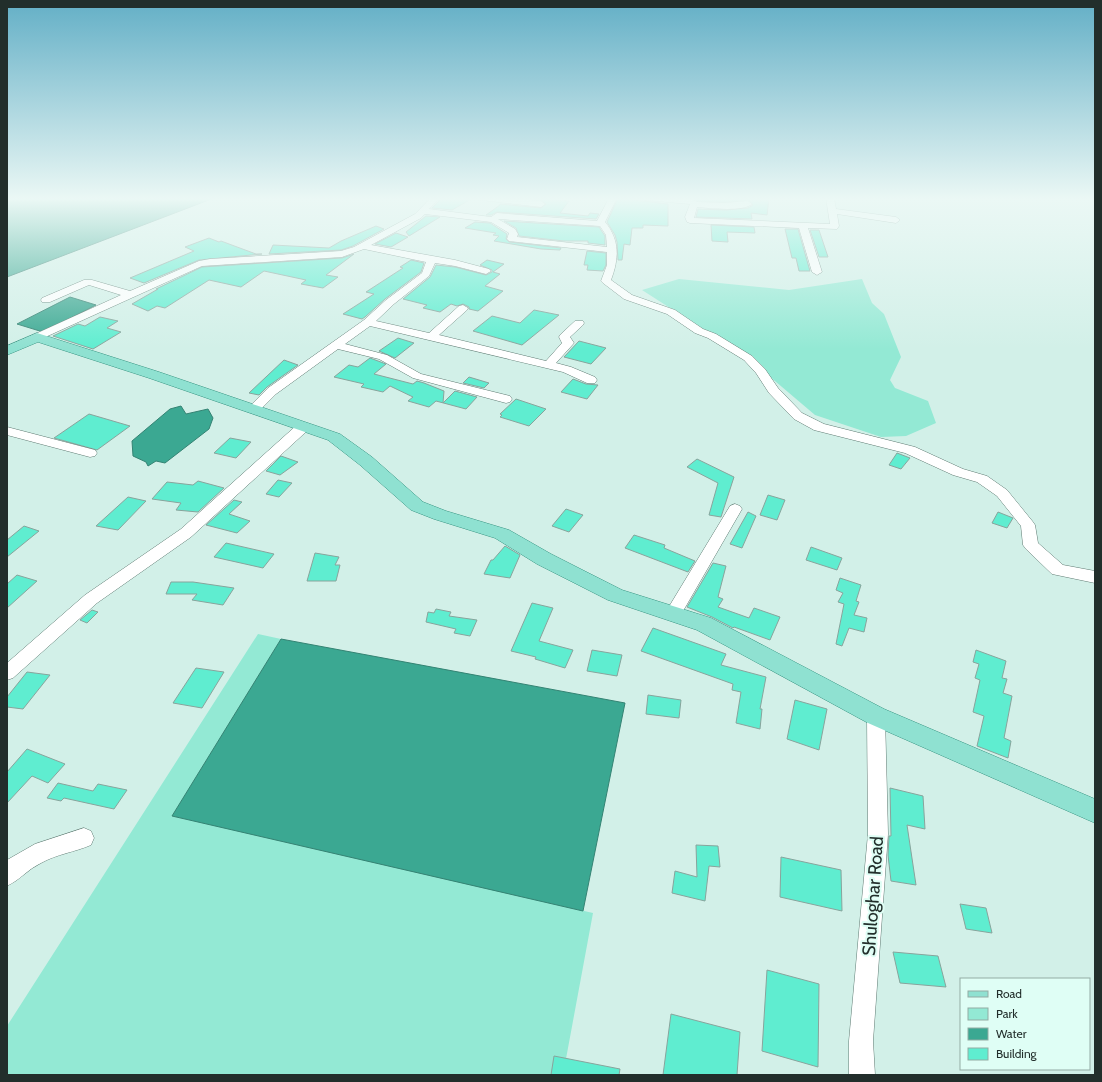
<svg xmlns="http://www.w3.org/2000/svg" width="1102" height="1082" font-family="Cabin,sans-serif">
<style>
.green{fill:#93e9d4}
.water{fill:#3ba892;stroke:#348373}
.building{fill:#5fedd0;stroke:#88a49c}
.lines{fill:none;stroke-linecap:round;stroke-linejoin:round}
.minor-casing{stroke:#5f7b73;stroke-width:1}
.major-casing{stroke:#399583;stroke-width:1}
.minor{fill:#fff;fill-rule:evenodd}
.major{fill:#8fe1d1;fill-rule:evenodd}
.labels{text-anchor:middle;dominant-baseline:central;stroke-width:4;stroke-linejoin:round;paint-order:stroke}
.near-street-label{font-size:18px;fill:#222e2b;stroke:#dffef5}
</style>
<rect width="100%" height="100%" fill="#d2f0e8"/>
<path class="green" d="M679,279l110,11 73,-11 10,24 12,11 17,43 -11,23 5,8 33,13 8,22 -30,13 -25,1 -66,-22 -67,-57 -106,-68z
M258,634l23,5 -109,177 421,97 -30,162h-556v-49z"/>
<path class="water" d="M7,198h207l-207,79z
M70,297l26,8 -53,27 -26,-8z
M181,406l5,8 22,-5 5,9 -4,11 -44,34 -9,-2 -8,5 -2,-4 -13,-6 -1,-15 38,-32z
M281,639l344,64 -42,208 -411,-95z"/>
<path class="building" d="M442,198h31l-21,12 -20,-2z
M524,198h21l24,3 -9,12 28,3 2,-3 9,1 -3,5 -99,-7 -6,3h-5l14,-10v-1l41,4 5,-4 -5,-4z
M618,198l50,6v22l-25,-1v3h-11l-2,17 -6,-1 -2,16h-4l-1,-18 -2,-7 -8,-13z
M693,198l24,2v-2h52l-2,17 -16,-2 1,6 -56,-2 2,-8 28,1 22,-2 5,-3 -4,-5 -25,2 -27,-1z
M426,216l14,1 -31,19 -3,-4z
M504,221l95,6 6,9v9l-17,-2v-2h-24l-45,-5 -3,-8z
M475,222l15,1 17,11 -1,5 3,3 52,6 -1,2 -19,-1 -47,-8 5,-5 -6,-1 3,-2 -31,-5z
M711,225l43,2 1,6 -28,-1 1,10 -16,-1z
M376,226l8,3 -31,17 -12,4 -72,4 4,-9 56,3 12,-7z
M785,229h13l12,42h-11l-3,-13h-4z
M810,230h9l9,27h-9z
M396,233l12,4 -17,10 -16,-3z
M209,238l10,4 2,-1 35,13h6l-63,6 -55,23 -14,-5 64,-27 -9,-4z
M587,251l19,2v12l-3,6 -16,-1 1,-5h-4z
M354,254l-28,21 12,2 -15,11 -22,-4 5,-4 -42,-9 -23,16 -32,-7 -44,28 -8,-2 -9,5 -16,-7 26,-15h-2l46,-22 140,-9z
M411,260l13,3 -3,9 -36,27 -20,18 -3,2 -19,-5 31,-20 -8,-2 37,-24 -3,-1z
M487,260l17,4 -11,8 7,2 -15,12 18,5 -25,20 -9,-2v-2l-6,-3 -6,2 -6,-2 -11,8 -17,-4 4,-3 -24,-6 27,-22 6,-12 19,2 31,8 6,-3v-2l-12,-5z
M534,310l25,5 -37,30 -49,-14 19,-15 28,7z
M100,317l18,4 -11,7 14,4 -28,17 -40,-13 25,-12 7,2z
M398,338l16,5 -19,15 -16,-7z
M579,341l27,7 -15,16 -27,-7z
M370,358l16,6 -12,10 39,10 4,-3 7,2 20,8 -1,12 12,-12 22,6 -11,12 -30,-8 -7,6 -21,-6 5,-4 -23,-11 -7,6 -22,-5 3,-3 -30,-7 15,-12 9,2z
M284,360l14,5 -31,22 -8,8 -10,-2z
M469,377l20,6 -5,5 -21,-5z
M573,379l13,5 12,1 -11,14 -26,-7z
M516,399l30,10 -17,17 -29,-9 2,-2 -2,-1z
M89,414l41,12 -33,24 -43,-12z
M230,438l21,4 -15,16 -22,-5z
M897,453l13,5 -9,11 -12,-4z
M281,456l17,6 -18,13 -14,-4z
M697,459l37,18 -13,40 -12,-2 9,-32 -31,-16z
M278,480l14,3 -13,14 -13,-3z
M198,481l26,7 -26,24 -22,-2 5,-7 -29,-4 15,-17 26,3z
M768,495l17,5 -8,20 -17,-5z
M128,497l18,4 -28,29 -22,-4z
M234,500l8,2 -13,12 21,7 -13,12 -31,-8z
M566,509l17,6 -14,17 -17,-6z
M748,512l8,4 -14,32 -12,-4z
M998,512l15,6 -6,10 -15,-5z
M24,526l15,5 -32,26v-17z
M634,535l31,10 -1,3 31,13 -7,11 -63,-24z
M226,543l48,11 -11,14 -49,-11z
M505,546l15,9 -10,23 -26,-4 7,-14h2z
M811,547l31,11 -5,12 -31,-10z
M315,553l24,4 -4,8h5l-4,16h-29z
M713,563l13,3 -8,31 5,2 -5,8 31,11 5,-10 26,9 -10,23 -36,-13 -1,1 -21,-11 -25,-10z
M17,575l20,6 -30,27v-24z
M840,578l21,7 -5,16 3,1 -5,13 13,3 -3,14 -15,-4 -7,18 -6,-2 8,-40 -6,-2 5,-9 -7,-3z
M171,582h22l41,6 -11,17 -31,-5 5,-6h-31z
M532,603l21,5 -14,33 34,9 -8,18 -30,-9 1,-2 -25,-6z
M436,609l15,3 -2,4 28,4 -7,16 -16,-3 2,-4 -30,-7 2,-10 6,1z
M92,610l6,2 -11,11 -7,-3z
M653,628l73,26 -5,11 45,12 -6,32h2l-2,20 -24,-6 5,-31 -9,-2 1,-6 -92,-33z
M592,650l30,5 -5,21 -30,-5z
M976,650l30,11 -4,17 5,1 -4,14 9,3 -8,42 7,3 -3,17 -31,-12 7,-30 -11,-4 7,-32 -5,-2 4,-14 -6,-2z
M196,668l28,4 -22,36 -29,-5z
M27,672l23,3 -27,34 -16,-2v-10z
M648,695l33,5 -2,18 -33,-4z
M795,700l32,9 -8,41 -32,-11z
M27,749l38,15 -17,19 -16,-7 -25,27v-31z
M58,783l35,8 5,-7 29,6 -13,19 -50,-11 -3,3 -14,-3z
M890,788l33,8 2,33 -18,-4 9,60 -25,-4 -3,-26 1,-19h2z
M696,845l22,1 2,21 -11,-1 -4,35 -33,-8 3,-22 22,6z
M781,857l60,13 1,41 -62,-14z
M960,904l26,4 6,25 -26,-4z
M893,952l45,4 8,31 -46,-4z
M767,970l52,14 -1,83 -56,-16z
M671,1014l69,18 -3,43h-74z
M554,1056l66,13 -1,6h-68z"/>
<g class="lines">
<defs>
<path id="minor" d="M431,198h9l-11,11 62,8 6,-4 100,8 12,-23h8l-12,24c15,18 14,37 6,58l21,15 43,15 28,19 13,5 36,22 13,13 13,19 24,25 22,11 91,23 48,22 24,7 20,14 26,32 2,3 3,18 25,22 32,6v12l-43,-9 -26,-25 -3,-4 -2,-19 -24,-30 -20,-14 -24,-7 -48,-22 -91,-23 -20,-11 -25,-26 -13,-20 -12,-13 -36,-22 -13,-5 -28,-19 -43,-15 -21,-16 -2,-2 6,-16v-13l-98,-11 -2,-2 2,-6 -18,-11 -66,-8 -4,4 -50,27 84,15 34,9 2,2 -5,3 -31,-8 -20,-3 -6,13 -35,28 -18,17 53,12 30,-27 4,-1 5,3 -1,2 -28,25 107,26 16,-18 -3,-6 1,-2 15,-14h8l1,2 -1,2 -13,12 4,6 -18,20 15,4 24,10 2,3 -2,3h-8l-24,-11 -193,-46 -25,18 42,11 34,19 89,22 2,3 -2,3 -4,1 -93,-25 -34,-19 -41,-10 -62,45 -18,18h-8l-2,-3 2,-3 18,-18 96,-68 22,-20 36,-27 4,-11 -62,-13 -22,8 -140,9 -161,73h-8l-1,-2 1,-2 88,-40 -32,-10 -39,17h-8l-1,-2 1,-2 42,-18h8l38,11 69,-30 11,-2 131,-8 13,-4 61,-33zM498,219l102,7 6,9 1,12 -90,-10 1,-3 -3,-5z
M477,198h29l35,3 4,3 -4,3 -60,-7z
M641,198c13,0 46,-3 56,4l27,1 24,-2 4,3c-9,8 -43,4 -55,3l-3,11 136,6 -4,-26h8l2,11 60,8 4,3 -4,3 -59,-9 2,12 -2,3 -29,-1 14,44 -5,3 -5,-3 -13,-44 -109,-5 -3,-1 -2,-5 5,-13 -45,-4z
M303,423l5,1 1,3 -1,3 -117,107 -94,66 -84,75 -6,2v-17l78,-68 96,-66 117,-105z
M7,427l88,23 2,3 -2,3 -5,1 -83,-22z
M735,504l5,2 2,3 -63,109 -6,2 -6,-2 -2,-4 2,-4 63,-104z
M876,708l7,3 2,5 3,118 -15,207 2,34h-26v-34l19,-207 -1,-118 2,-5z
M84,828l7,3 3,7 -3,7c-16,7 -34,9 -50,18 -13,6 -21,17 -34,23v-26l28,-16z"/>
<path id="major" d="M37,333l122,39 181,62 32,23 51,45 23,9 63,19 42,24 71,36 89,28 173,91 211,90v24l-227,-100 -171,-93 -89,-30 -71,-36 -42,-26 -61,-19 -23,-9 -51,-45 -32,-25 -179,-62 -111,-36 -31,13v-9z"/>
</defs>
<use href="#minor" class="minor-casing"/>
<use href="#major" class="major-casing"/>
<use href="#minor" class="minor"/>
<use href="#major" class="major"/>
</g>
<linearGradient id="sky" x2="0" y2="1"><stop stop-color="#63afc6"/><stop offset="0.57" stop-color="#ebf8f5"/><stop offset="1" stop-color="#ebf8f5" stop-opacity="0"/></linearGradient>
<rect width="1102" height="349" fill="url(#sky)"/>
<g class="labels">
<g class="near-street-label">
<text transform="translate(873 896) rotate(-86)">Shuloghar Road</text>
</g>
</g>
<rect width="1102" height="1082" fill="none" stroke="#222e2b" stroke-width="16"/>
<rect x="960" y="978" width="130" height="92" fill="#dffef5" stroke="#93aba4"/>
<rect x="968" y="991" width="20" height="6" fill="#8fe1d1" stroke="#93aba4"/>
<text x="996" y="998" font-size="12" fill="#222e2b">Road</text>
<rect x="968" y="1008" width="20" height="12" fill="#93e9d4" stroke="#93aba4"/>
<text x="996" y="1018" font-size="12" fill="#222e2b">Park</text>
<rect x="968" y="1028" width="20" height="12" fill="#3ba892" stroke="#93aba4"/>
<text x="996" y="1038" font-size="12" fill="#222e2b">Water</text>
<rect x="968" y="1048" width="20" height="12" fill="#5fedd0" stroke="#93aba4"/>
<text x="996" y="1058" font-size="12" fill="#222e2b">Building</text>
</svg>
